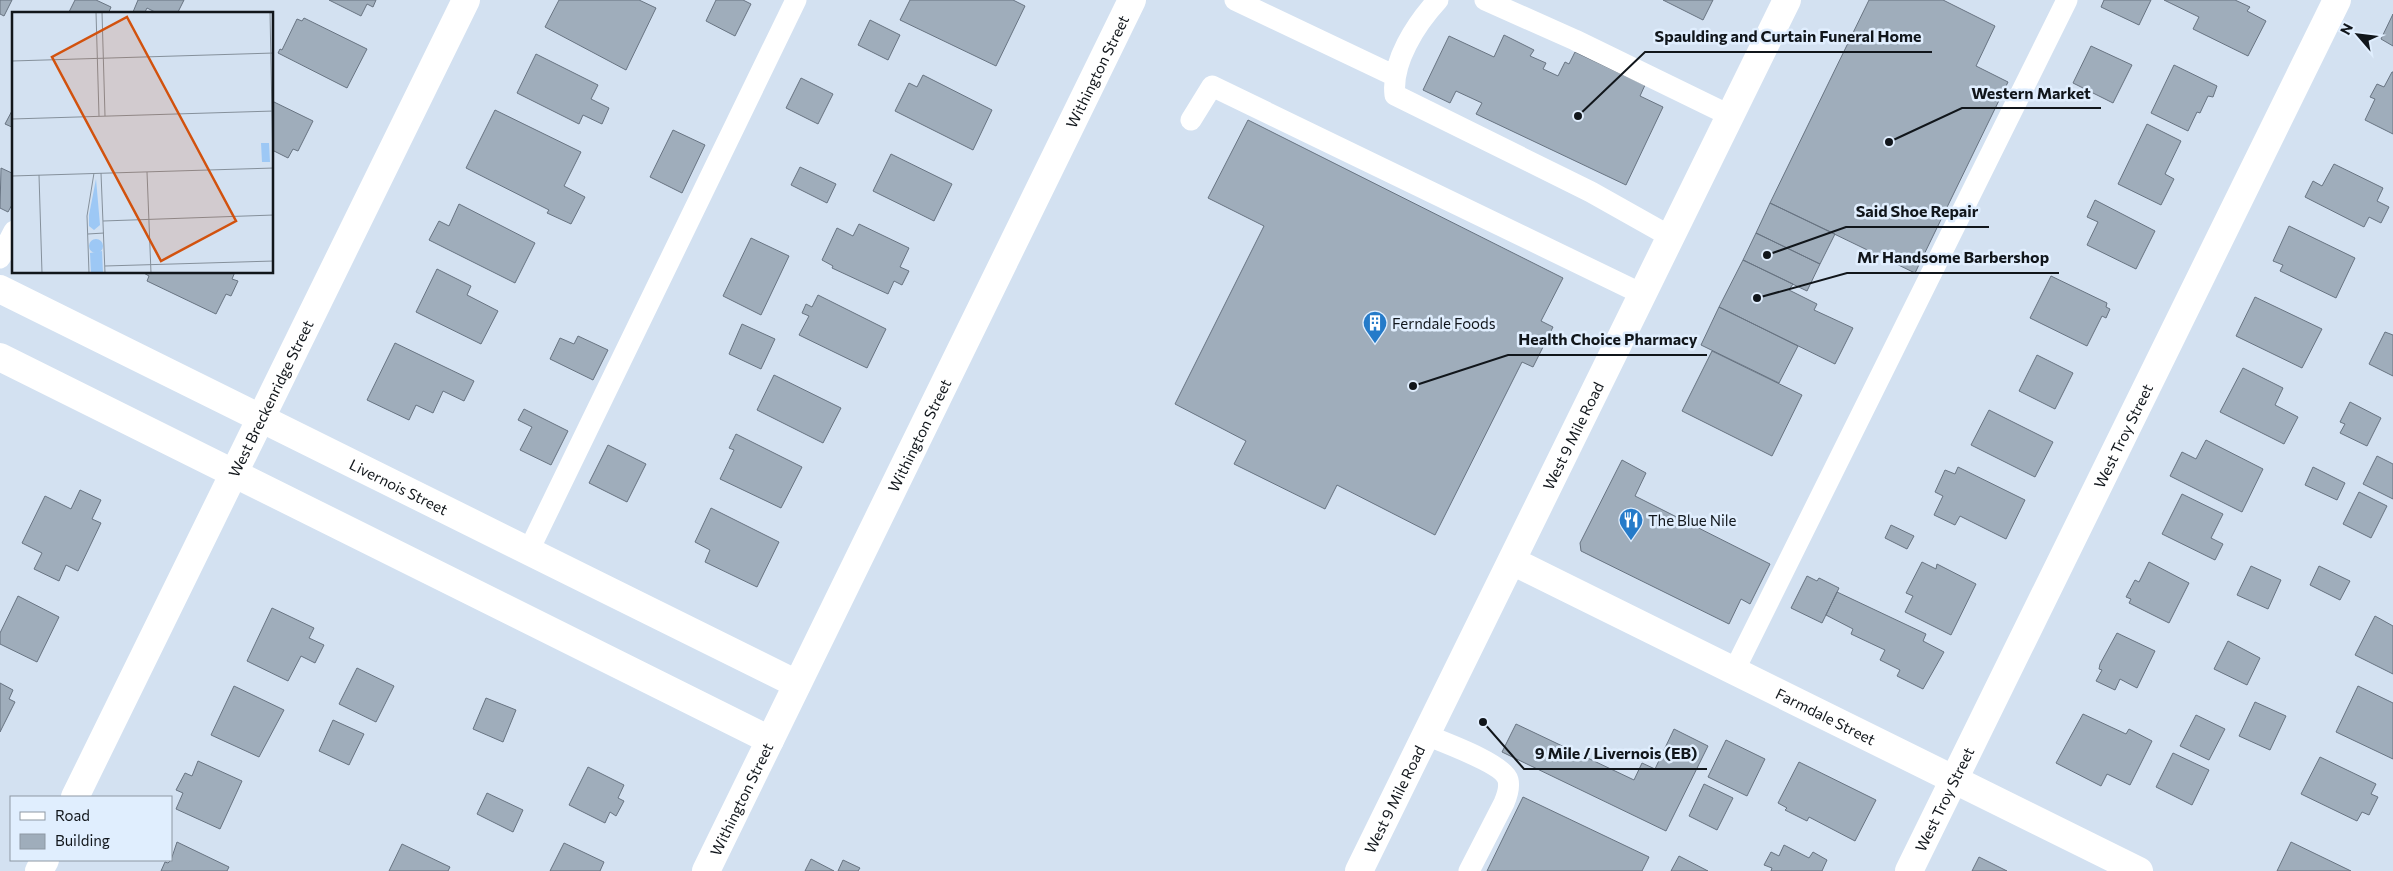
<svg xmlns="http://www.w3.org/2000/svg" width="2393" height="871" font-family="Commissioner,sans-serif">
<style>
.building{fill:#9fadbb;stroke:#687482}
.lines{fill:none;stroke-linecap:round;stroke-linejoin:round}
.service{stroke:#fff;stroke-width:21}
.minor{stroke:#fff;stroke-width:28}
.secondary{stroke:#fff;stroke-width:28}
.labels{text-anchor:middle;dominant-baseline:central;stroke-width:5;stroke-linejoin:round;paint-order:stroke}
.street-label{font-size:15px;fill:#11161b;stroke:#e0eefe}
.poi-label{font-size:15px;fill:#11161b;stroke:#e0eefe;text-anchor:start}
.inset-road{fill:none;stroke:#85909b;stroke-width:1}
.view{fill:#d2520e;fill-opacity:0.15;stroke:#d2520e;stroke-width:2.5}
.inset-edge{fill:none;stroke:#11161b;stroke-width:2.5}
.leader{fill:none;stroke:#11161b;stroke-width:2}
.callout-dot{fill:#11161b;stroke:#e0eefe;stroke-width:2}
.callout-label{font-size:16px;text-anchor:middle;font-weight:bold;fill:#11161b;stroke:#e0eefe;stroke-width:5;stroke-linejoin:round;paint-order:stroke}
</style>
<rect width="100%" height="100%" fill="#d3e1f1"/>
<path class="building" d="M0,0h12l-8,16 -4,-2z
M75,0h21l15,7 -3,7h-40z
M138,0h46l-7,14h-18l-12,-6 -3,6h-8l-3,-2z
M329,0h47l-3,7 -6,-3 -6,12z
M559,0h80l17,8 -30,62 -81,-43z
M716,0h27l8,4 -16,32 -29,-15z
M910,0h103l12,6 -29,60 -96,-46z
M1663,0h50l-10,20z
M1869,0h74l52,26 -19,40 32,16 -93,191 -145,-70z
M2104,0h47l-12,25 -38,-18z
M2164,0h71l15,7 -3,4 19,10 -18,35 -55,-27 6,-12z
M2393,14v32l-12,-7z
M304,18l63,31 -20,39 -69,-35 2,-4 2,1 15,-31 5,2z
M870,20l30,15 -12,25 -30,-15z
M1504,35l30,15 -4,6 16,7 -3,6 15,7 7,-14 4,2 6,-12 70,33 -5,11 23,11 -37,78 -150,-71 6,-11 -26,-12 -6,12 -27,-13 26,-54 45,21z
M2091,46l41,19 -19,38 -40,-20z
M536,54l62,31 -7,14 18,9 -7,16 -19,-9 -4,9 -62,-31z
M2174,65l43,21 -4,11 -5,-1 -8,17 -3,-1 -9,19 -37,-18z
M2392,72h1v62l-28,-14 10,-21 -5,-2 7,-13 7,3z
M923,75l69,35 -19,40 -78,-39 14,-28 8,4z
M801,78l32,16 -15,30 -32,-16z
M272,101l41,20 -15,30 -5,-2 -5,9 -16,-8z
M14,107v21l-9,-4z
M495,110l86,42 -17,34 21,11 -14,27 -24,-11 2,-3 -83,-42z
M1248,120l315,158 -22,43 12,6 -20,40 -11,-5 -87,173 -98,-50 -12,24 -91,-45 12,-23 -71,-37 89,-178 -56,-28z
M2147,124l34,17 -16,33 9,5 -13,26 -43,-21z
M673,130l32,15 -23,48 -32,-16z
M891,154l61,30 -18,37 -61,-30z
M2334,164l49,24 -6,13 12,6 -8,16 -12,-6 -5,10 -59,-30 8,-16 9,5z
M800,167l36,17 -9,19 -36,-18z
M1,168l13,6v27l-6,11 -8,-4z
M2095,200l60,31 -19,38 -49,-24 11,-23 -11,-5z
M1770,203l65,31 -15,30 -64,-31z
M459,204l76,39 -20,40 -86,-43 10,-19 10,5z
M859,224l50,24 -9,19 9,4 -7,14 -8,-4 -6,13 -56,-26 1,-2 -11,-6 15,-32 16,8z
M2289,226l66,32 -19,40 -56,-27 3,-6 -10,-4z
M1756,233l64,31 -13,27 -64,-31z
M751,238l38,18 -28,59 -38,-19z
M1743,260l50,24 -4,6 28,14 -3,6 39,18 -18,36 -116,-57z
M437,269l34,17 -4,9 31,16 -17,33 -65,-32z
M142,272h93l-3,7 6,2 -7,15 -5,-2 -10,20 -69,-33 2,-5z
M2051,276l56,27 -1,4 4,2 -4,9 -4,-2 -15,30 -57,-28z
M818,295l68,34 -19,39 -68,-33 10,-19 -7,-3 4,-9 6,3z
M2255,297l67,32 -20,39 -66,-32z
M1719,307l79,39 -19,37 -78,-38z
M742,324l33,15 -14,30 -32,-15z
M2385,332l8,3v41l-24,-12z
M578,336l30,14 -15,30 -43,-21 10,-21 14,6z
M395,343l79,38 -10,20 -21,-10 -10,22 -17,-8 -7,15 -42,-20z
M1712,351l90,44 -30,61 -90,-45z
M2037,355l36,18 -18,36 -36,-18z
M2243,368l40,20 -8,17 23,12 -14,27 -64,-32z
M774,375l67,33 -18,35 -66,-33z
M2350,402l31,16 -14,28 -27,-13 5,-9 -5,-2z
M524,409l44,22 -17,34 -31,-15 12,-23 -14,-7z
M1989,410l64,32 -18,35 -64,-32z
M736,434l66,33 -21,41 -61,-29 14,-29 -5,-2z
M2206,440l57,29 -21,43 -72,-36 12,-24 14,7z
M608,445l38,19 -19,38 -38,-19z
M2377,456l16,8v35l-30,-15z
M1622,460l24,13 -11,23 135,68 -20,40 -9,-5 -12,25 -148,-73 -1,-8z
M1958,467l67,33 -19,39 -46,-23 -5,9 -21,-10 9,-19 -8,-4 10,-22 10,4z
M2313,467l32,16 -8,17 -32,-15z
M80,490l21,10 -9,19 9,4 -23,48 -12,-6 -7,16 -25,-12 8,-16 -20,-10 23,-47 26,13z
M2359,492l28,14 -16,32 -28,-14z
M2182,494l41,20 -12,24 12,6 -8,16 -53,-26z
M711,508l68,34 -22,45 -52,-25 5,-12 -15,-8z
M1891,525l23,11 -7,13 -22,-11z
M1922,562l14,7 1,-5 39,20 -25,51 -46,-23 8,-16 -7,-3z
M2149,562l40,21 -20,40 -40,-20 2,-4 -5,-2 9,-17 4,2z
M2251,566l30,14 -13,29 -31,-14z
M2319,566l31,15 -10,19 -30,-15z
M1807,576l10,5 2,-3 20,10 -17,35 -31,-15z
M1837,592l89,42 -3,7 21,11 -21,37 -26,-13 3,-6 -20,-10 5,-10 -34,-16 2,-5 -27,-14z
M18,596l41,21 -22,45 -37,-18v-11z
M272,608l42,20 -5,10 15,7 -9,18 -14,-7 -13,25 -41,-20z
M2375,616l18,10v48l-38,-19z
M2117,633l38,18 -18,37 -17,-9 -5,11 -19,-9 6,-11 -3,-1 1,-5z
M2228,641l32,17 -13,27 -33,-16z
M357,668l37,18 -18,36 -37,-18z
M0,683l13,7 -4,9 6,3 -15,30z
M234,686l50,24 -25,47 -48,-22z
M2358,686l35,17v56l-57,-27z
M486,698l30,12 -13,32 -30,-13z
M2255,702l31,14 -16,34 -31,-14z
M2083,714l43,20 3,-5 23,12 -22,44 -23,-11 -6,12 -45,-23z
M2196,715l29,14 -16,31 -29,-14z
M333,720l31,14 -15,31 -30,-14z
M1516,724l118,56 8,-17 13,6 19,-40 34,17 -42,85 -164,-79z
M1726,740l39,19 -18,37 -39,-19z
M2173,753l36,17 -17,35 -36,-18z
M2320,757l56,27 -5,10 7,3 -9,18 -7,-3 -5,9 -56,-27z
M198,761l44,20 -22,48 -44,-20 7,-16 -7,-3 9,-17 7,3z
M1799,762l77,38 -21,41 -46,-24 -2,4 -22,-11 2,-2 -9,-5z
M588,767l36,18 -6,13 6,3 -8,15 -6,-4 -5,11 -36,-18z
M1704,784l29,14 -16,32 -28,-14z
M487,793l36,17 -10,22 -36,-18z
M1523,797l126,60 -7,14h-155z
M177,842l52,25 -2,4h-66l4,-9 3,1 3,-3z
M2291,842l60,29h-74z
M564,843l40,19 -4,9h-50z
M402,844l48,23 -2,4h-59z
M1784,845l25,13 4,-6 14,8 -5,11h-51l1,-3 -8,-3 7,-13 8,4z
M1679,856l29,15h-37z
M1979,857l28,14h-35z
M811,859l23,12h-29z
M843,860l17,8 -2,3h-20z"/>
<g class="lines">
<path class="service" d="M1235,0l160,76
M1438,0c-22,24 -47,62 -43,95l196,97 80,45
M1485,0l90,40 156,76
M1191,120l21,-34 430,208
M0,258l14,-27
M529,550l267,-550
M1734,671l333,-671
M1426,735c17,7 78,29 82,45 2,8 -1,16 -4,23l-35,68"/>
<g class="minor">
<path id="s1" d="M0,289l797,395"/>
<path d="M0,357l770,383"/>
<path id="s2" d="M1512,561l627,310"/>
<path id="s3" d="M75,797l391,-797"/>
<path d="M39,871l6,-11"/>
<path id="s4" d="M706,871l426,-871"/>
<path id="s5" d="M1909,871l428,-871"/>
</g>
<path class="secondary" id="s6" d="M1359,871l428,-871"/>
</g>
<defs>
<symbol id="building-pin" viewBox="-11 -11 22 30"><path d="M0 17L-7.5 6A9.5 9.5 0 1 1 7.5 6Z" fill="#257bc9" stroke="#e0eefe"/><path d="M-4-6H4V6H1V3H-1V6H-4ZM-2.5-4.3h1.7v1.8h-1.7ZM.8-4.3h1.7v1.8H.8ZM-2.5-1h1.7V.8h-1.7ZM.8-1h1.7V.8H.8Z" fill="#fff"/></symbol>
<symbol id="restaurant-pin" viewBox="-11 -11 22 30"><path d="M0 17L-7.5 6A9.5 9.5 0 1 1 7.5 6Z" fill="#257bc9" stroke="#e0eefe"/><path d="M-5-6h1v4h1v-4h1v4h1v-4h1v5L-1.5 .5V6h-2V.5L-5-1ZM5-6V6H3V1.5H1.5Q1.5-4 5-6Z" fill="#fff"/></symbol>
</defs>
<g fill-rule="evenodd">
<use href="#building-pin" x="1361" y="309" width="28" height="38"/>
<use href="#restaurant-pin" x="1617" y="506" width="28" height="38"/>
</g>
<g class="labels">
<g class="street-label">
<text stroke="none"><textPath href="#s4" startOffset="890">Withington Street</textPath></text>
<text stroke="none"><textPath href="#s3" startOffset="444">West Breckenridge Street</textPath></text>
<text stroke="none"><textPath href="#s4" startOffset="485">Withington Street</textPath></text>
<text stroke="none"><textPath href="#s6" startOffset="485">West 9 Mile Road</textPath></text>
<text stroke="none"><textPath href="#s5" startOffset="485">West Troy Street</textPath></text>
<text stroke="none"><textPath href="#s1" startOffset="445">Livernois Street</textPath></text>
<text stroke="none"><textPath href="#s2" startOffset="350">Farmdale Street</textPath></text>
<text stroke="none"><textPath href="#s4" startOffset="80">Withington Street</textPath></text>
<text stroke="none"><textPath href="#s6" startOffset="80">West 9 Mile Road</textPath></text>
<text stroke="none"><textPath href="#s5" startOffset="80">West Troy Street</textPath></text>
</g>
<g class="poi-label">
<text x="1392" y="323">Ferndale Foods</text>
<text x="1648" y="520">The Blue Nile</text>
</g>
</g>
<g transform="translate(12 12)">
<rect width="261" height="261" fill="#d3e1f1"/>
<path d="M84,167l4,46 -6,5 -5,-4v-11zM77 234a7 7 0 1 1 14 0a7 7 0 1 1-14 0Z" fill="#9dc8f5"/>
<path d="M249,131h8l1,19h-8zM90,239l1,22h-12l-1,-20z" fill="#9dc8f5"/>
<path class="inset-road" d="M84,0l3,104M90,0l3,104M258,0l3,156M0,49l262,-8M0,107l262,-8M135,160l4,101M89,161l4,100M27,163l3,98M0,164l262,-8M91,209l171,-6M76,222l16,-1M93,254l169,-5M77,261l-2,-57 7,-43"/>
<path class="view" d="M115,5l109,204 -75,40 -109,-204z"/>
<rect width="261" height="261" class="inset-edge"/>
</g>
<path class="leader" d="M1578 116L1645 52H1932M1889 142L1962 108H2101M1767 255L1846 227H1989M1757 298L1847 273H2059M1413 386L1508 355H1707M1483 722L1524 769H1707"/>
<g class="callout-dot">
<circle cx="1578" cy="116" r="5"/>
<circle cx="1889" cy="142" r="5"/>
<circle cx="1767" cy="255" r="5"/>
<circle cx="1757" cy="298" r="5"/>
<circle cx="1413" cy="386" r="5"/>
<circle cx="1483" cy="722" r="5"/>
</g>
<g class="callout-label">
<text x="1788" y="42">Spaulding and Curtain Funeral Home</text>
<text x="2031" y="99">Western Market</text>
<text x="1917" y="217">Said Shoe Repair</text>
<text x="1953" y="263">Mr Handsome Barbershop</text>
<text x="1608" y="345">Health Choice Pharmacy</text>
<text x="1616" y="759">9 Mile / Livernois (EB)</text>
</g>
<rect x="10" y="796" width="162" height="65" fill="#e0eefe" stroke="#8d98a3"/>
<rect x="20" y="812" width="25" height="8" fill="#ffffff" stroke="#8d98a3"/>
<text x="55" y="821" font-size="15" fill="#11161b">Road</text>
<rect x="20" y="834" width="25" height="15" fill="#9fadbb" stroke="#8d98a3"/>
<text x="55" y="846" font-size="15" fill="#11161b">Building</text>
<g transform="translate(2358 35) rotate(298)" stroke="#e0eefe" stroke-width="4" paint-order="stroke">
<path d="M0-4L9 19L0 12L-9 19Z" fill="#11161b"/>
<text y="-8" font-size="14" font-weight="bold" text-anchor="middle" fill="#11161b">N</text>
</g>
</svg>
